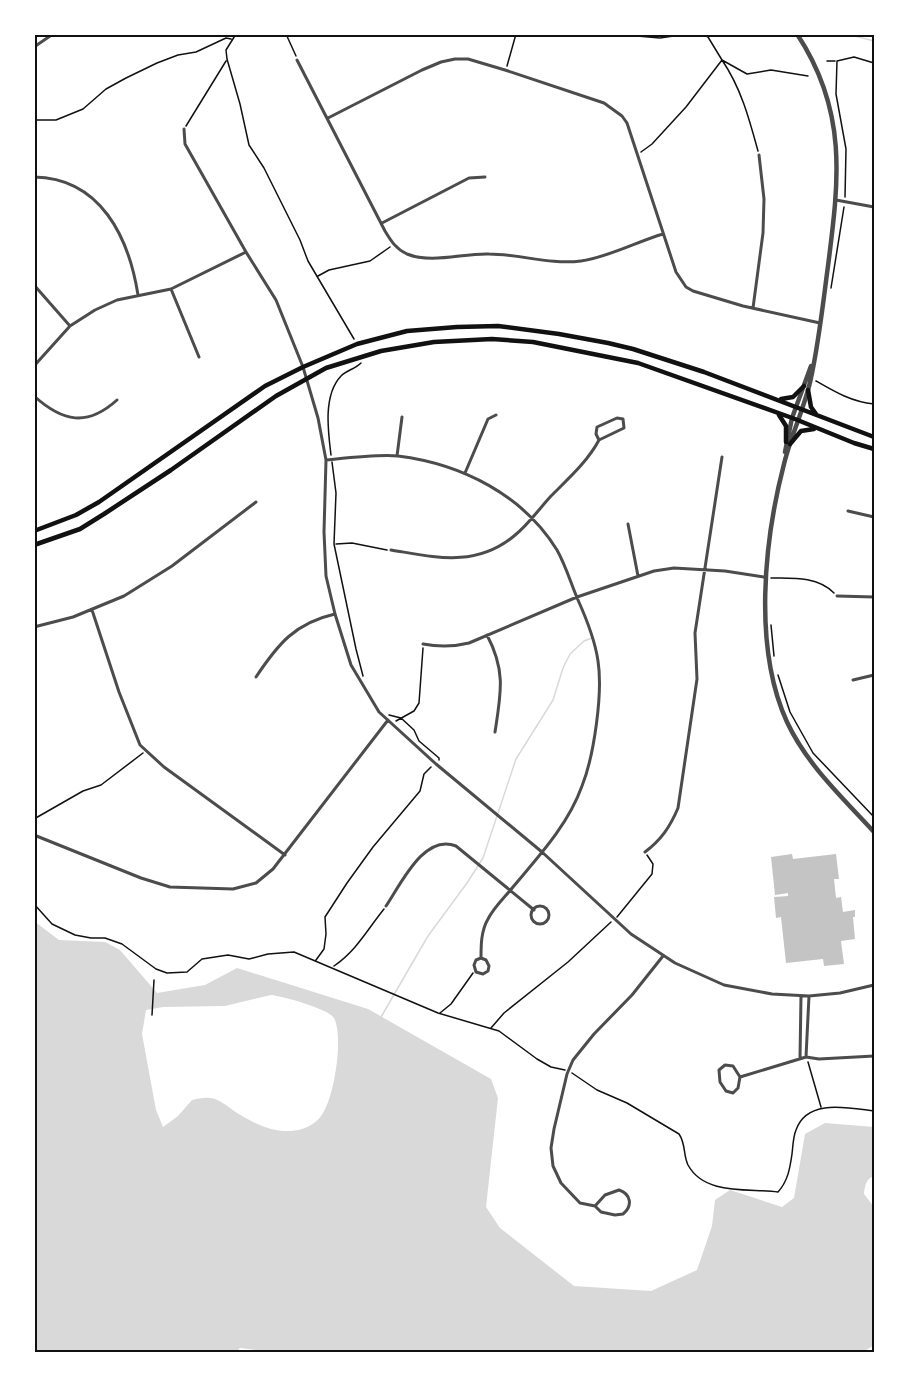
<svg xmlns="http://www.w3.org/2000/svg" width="909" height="1387" font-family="Signika,sans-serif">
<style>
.water{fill:#d9d9d9;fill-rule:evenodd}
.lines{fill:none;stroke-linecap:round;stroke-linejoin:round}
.stream{stroke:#d9d9d9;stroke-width:1.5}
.building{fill:#c4c4c4}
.path{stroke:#111;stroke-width:1.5}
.minor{stroke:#4c4c4c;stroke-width:3}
.tertiary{stroke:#4c4c4c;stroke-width:4.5}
.secondary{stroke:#111;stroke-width:4.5}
.neatline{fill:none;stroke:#111;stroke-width:2}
</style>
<rect width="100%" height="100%" fill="#fff"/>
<path class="water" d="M34,921l25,19 46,2 15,8 37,43 48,-8 32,-17 131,41 123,70 7,19 -12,109 14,21 74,58 77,5 46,-21 15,-44 3,-26 15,-10 52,17 12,-9 11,-64 20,-11 49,4v49c-8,3 -9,9 -10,18l10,13v138l-11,7h-74l-32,-2 -6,2h-477l-34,-4 -4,4h-201zM271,995c11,1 58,14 63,23 10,19 0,82 -13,98 -4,6 -12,11 -19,13 -24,7 -48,-5 -68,-18 -8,-6 -15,-12 -24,-13 -6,-1 -13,1 -18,2l-14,16 -15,11 -7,-17 -14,-76 4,-24 17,-3 62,-1z"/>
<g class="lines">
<path class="stream" d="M847,34l27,7
M381,1017l47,-81 39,-53 16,-25 33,-99 37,-59 10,-32 7,-14 14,-13 8,-3"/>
</g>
<path class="building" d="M792,854l1,5 43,-5 3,25h-5l2,19 5,-1 2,15 12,-2v7h-2l2,22 -14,2 3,23 -20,2 -1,-7 -37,4 -5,-46 -5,1 -2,-21 14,-1v-3l-13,2 -4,-38z"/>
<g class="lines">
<path class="path" d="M236,34l-10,16 1,9 13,45 9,41 15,23 36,72 8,21 46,78
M286,34l10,22
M614,34l46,4 27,-4
M702,34l6,3 14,23 25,14 24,-4 37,6
M827,61h8
M507,66l9,-32
M34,120h22l27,-11 23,-20 20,-11 31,-15 21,-8 18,-3 30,-14 5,1
M186,126l40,-65
M641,152l11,-8 34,-37 36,-47c19,28 27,58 36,91
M845,197l1,-48 -10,-55 1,-33 17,-4 20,6
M318,276l11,-6 41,-9 20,-14
M831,288l13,-81
M816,381c19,11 36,21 58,23
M331,455c-3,-24 -8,-60 10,-79 6,-6 14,-7 20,-13
M332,462l4,31 -2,51 22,105 7,27
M336,544l16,-1 35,7
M771,578c21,0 47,-2 63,15
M771,625l3,31
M778,675l12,37 23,41 61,64
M389,715l12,3 13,12 5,11 20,17v2
M396,721l18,-10 5,-8 4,-55
M34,819l49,-28 18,-6 42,-32
M34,904l18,20 23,11 16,3h14l17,6 34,25 11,4 20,-1 15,-13 26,-4 21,4 19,-5 26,-2 144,61 61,18 38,28 14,8 14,3
M617,917l35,-43 1,-10 -6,-9
M316,960l8,-11 2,-15 -1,-17 22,-34 26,-36 47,-56 4,-17 7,-7
M334,966c23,-16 33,-36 50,-57
M440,1013l11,-9 22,-31
M152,1015l2,-35
M491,1028l13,-15 64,-51 43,-40
M808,1062l13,45
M572,1073l25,17 30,13 52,31c7,10 4,21 9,31 17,31 61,23 90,27 10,-11 12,-24 14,-38 1,-8 1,-17 4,-24 11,-32 53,-22 78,-19"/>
<path class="minor" d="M34,47l19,-13
M297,60l88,171c6,10 11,18 22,23 25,10 56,-1 82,0 30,0 61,11 92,7 28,-4 55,-19 82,-27
M328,118l94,-48 19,-8 14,-3h13l37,11 99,33 18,13 5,7 49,149 10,15 7,4 50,15 77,17
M184,129l1,15 61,108 30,48 27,67 15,51 8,42 -2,72 2,44 9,38 16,51 28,47 57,52 106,88 89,82 44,29 49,22 48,9 37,2 31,-3 34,-8
M34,177c67,1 95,61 104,118
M836,200l38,7
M382,223l87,-45 16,-1
M34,285l36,41
M171,289l28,68
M753,308l10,-75 1,-34 -5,-44
M34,366l36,-40 25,-16 22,-10 54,-11 75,-37
M34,396c29,26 53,31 83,4
M617,418l6,1 1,9 -25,12 -3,-6 1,-7z
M397,456l5,-39
M326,460c20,-2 53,-6 72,-4 64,8 125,39 159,94 9,16 14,34 21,50 9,20 17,40 20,61 5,32 -4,95 -16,125 -14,39 -43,70 -69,101 -8,10 -19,20 -25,32 -7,12 -7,26 -7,39l-5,2 -2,5 2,7 7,2 5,-3 1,-5 -3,-6 -5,-2
M465,473l23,-54 8,-4
M848,511l26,6
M628,524l10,52
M391,550c44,7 84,18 123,-14 14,-11 25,-27 37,-40 17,-17 37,-35 48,-56
M837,596l37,1
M92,610l27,82 21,53 24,22 121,88
M34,627l39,-10 51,-21 48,-30 84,-64
M487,635c19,36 14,58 8,97
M423,644c16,3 30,3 46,-1l108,-46 77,-26 20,-3 51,3 39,6
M256,677c22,-33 39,-54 79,-63
M853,680l21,-5
M34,835l107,43 29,9 63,2 23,-6 17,-14 115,-149
M645,852c16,-12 25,-25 33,-44l19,-129 -2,-46 27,-176
M386,906c15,-22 38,-73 70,-60l78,64
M531 915a9 9 0 1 1 18 0a9 9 0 1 1-18 0Z
M806,1057l3,-61
M800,1059l1,-63
M725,1065l8,1 7,11 -2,11 -5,5 -7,-2 -6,-9 -1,-12z
M740,1077l66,-20 13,2 55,-3
M595,1206l10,-11 14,-5c12,4 14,16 4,24l-8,1 -14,-3 -6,-6 -15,-3 -19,-20 -8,-17 -2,-18 3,-19 13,-55 6,-14 21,-26 38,-39 31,-39"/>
<path class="tertiary" d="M797,34c51,77 42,146 31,232 -5,37 -9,75 -17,112 -6,29 -20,57 -27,86 -20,77 -31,184 3,258 20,43 56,76 87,110
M785,452l7,-34 19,-52"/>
<path class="secondary" d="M808,390l3,17 5,7
M781,399l12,-2 11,-11
M779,415l7,11v16
M790,444l11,-13 13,-2
M34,531l42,-16 23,-13 166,-116 38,-19 54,-23 50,-13 50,-4 41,-1 61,8 49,9 25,6 71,23 170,65
M34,545l46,-16 24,-15 67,-44 105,-74 50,-28 55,-17 53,-9 58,-3 41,3 105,21 157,56 59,24 20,6"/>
</g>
<rect width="909" height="1387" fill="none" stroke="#ffffff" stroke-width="72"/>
<rect x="36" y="36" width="837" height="1315" class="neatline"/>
</svg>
